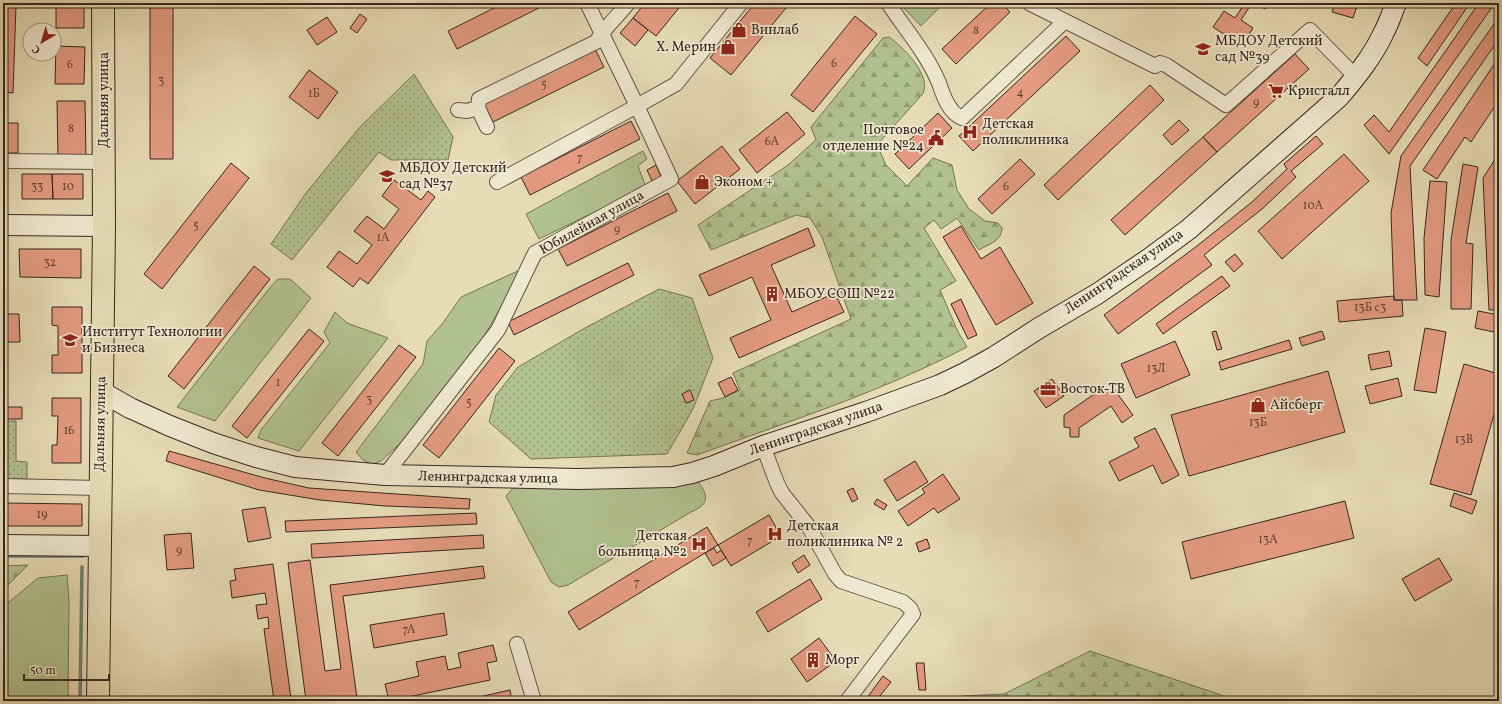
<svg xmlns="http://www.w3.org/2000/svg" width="1502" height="704" font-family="Vollkorn,serif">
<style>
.grass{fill:#b2c190;stroke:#747458}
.forest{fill:url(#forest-firs);stroke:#747458}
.park{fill:url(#park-dots);stroke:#747458}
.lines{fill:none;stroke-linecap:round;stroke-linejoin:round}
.stream{stroke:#708075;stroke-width:3.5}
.building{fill:#e49b81;stroke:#372620}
.street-casing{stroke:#635446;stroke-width:16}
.secondary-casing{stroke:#372620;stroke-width:22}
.primary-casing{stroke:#372620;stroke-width:24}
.street{stroke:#efe8d0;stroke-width:14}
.secondary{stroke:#efe8d0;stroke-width:20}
.primary{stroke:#e6dcb6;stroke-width:22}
.labels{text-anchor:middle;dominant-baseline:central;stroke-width:3.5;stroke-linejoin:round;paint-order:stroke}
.number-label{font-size:12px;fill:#624338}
.poi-label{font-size:14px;fill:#372620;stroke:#efe8d0;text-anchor:start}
.street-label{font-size:14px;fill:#372620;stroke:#efe8d0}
</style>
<defs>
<pattern id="forest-firs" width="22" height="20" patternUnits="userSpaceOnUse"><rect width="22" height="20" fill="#b2c190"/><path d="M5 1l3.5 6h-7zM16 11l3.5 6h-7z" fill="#929d75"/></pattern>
<pattern id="park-dots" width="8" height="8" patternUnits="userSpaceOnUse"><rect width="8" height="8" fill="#b2c190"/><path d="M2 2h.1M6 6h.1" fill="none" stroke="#929d75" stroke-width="1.8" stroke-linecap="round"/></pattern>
</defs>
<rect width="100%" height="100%" fill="#e6dcb6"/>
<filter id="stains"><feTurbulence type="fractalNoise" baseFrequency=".005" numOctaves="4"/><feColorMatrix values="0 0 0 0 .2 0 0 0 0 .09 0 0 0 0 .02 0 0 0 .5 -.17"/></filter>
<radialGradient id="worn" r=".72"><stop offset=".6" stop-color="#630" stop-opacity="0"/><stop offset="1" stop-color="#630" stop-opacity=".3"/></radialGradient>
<path class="grass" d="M905,3h39l-23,23 -19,-20z
M643,151l4,8 -9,7 8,21 -107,52 -13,-25z
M520,270l-12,25 -25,43 -76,99 -26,24 -9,3 -9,-4 -7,-8 67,-88 4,-23 16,-18 18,-26z
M278,279h12l21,19 -96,123 -38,-14 91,-117z
M335,312l12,11 41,15 -89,113 -41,-13 3,-8 69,-87 -6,-11z
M698,482c12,15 10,23 -7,30l-123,73 -9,2 -8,-5 -45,-86 9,-10z
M67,575l2,26 -1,100h-65v-94l35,-29z"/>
<path class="forest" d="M889,37c13,9 40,36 35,53 0,3 -3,6 -5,8l-42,47 9,20 21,21 26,-28 19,7 5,25 12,19 16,12 13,2 4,5c0,13 -13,16 -23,22l-22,-32 -16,11 -7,-9 -10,8 32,53 -16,9 18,42 9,15c-86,45 -180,75 -270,108l-10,-2 23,-52 13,-3 17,-8 -7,-17 118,-54 -29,-82 -12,-19 -14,-3 -85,35 -13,-25 90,-60 28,-25 -5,-13 72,-89z
M28,565l-25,25v-24z
M1090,651l149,50h-280l3,-5 42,-2z"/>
<path class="park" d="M414,74l39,63 -5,23h-57l-12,-8 -87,108 -21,-16 35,-51 54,-66z
M659,289l33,9 21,60 -20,51 -26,45 -136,5 -42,-37 7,-27 22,-28 67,-39z
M3,421h13v40l11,1v17h-24z"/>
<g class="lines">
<path class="stream" d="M3,556h80
M80,701l2,-134"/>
</g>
<path class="building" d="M56,3h28v25h-28z
M150,3h23v156h-23z
M504,3h45l-92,46 -9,-18z
M645,3h38l-27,33 -23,-18z
M755,3h35l-59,72 -21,-17z
M991,3h10l9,9 -54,52 -14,-15z
M1245,3h7l-11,17 12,8 -11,18 -29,-19 11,-16 11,7z
M1255,3h14l-4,6z
M1335,3h23l-5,15 -21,-6z
M1456,3h14l-43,63 -9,-8z
M1479,3h16l-106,151 -25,-29 10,-10 15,17z
M3,5h13l-3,88 -10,-1z
M360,14l7,5 -10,14 -7,-5z
M855,16l22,18 -64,78 -22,-17z
M327,17l10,15 -20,13 -10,-15z
M1499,17v22l-89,127 7,134h-23l-3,-87 10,-57z
M633,18l15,12 -13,16 -15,-13z
M1066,36l14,15 -107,100 -14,-15z
M56,46l29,1 -1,37h-29z
M595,49l9,18 -111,55 -9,-18z
M1295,54l14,15 -92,83 -14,-15z
M1499,57v43l-28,42 -6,-5 -28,42 -14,-9z
M309,70l29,22 -20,27 -29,-22z
M1150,85l14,15 -106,100 -14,-15z
M57,101h28l1,57h-28z
M787,112l18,22 -48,39 -18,-23z
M938,113l14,15 -43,41 -14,-15z
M1179,120l10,10 -17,15 -9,-10z
M631,121l9,18 -110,56 -9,-18z
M3,123h15v30h-15z
M1316,136l7,8 -32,27 5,6 -34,32 -58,46 8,10 -94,69 -14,-19 93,-69 55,-44 35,-33 -3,-5z
M1203,137l14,15 -92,83 -14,-15z
M722,146l18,23 -45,35 -18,-23z
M1499,153v28l-1,2 1,127h-10l-6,-132z
M1344,154l25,27 -87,78 -24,-28z
M1020,159l15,15 -43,40 -14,-15z
M231,163l18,15 -87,111 -18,-15z
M1463,164l15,3 -12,76 7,1 -2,65h-20v-69z
M656,165l5,12 -9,4 -5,-11z
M22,174h30l1,25h-31z
M52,174h31v25h-30z
M394,180l27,20 7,-9 7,6 -67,87 -8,-6 -7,9 -26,-20 12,-16 18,13 15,-19 -18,-14 13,-15 17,13 15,-20 -17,-13z
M1430,181l17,1 -8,115 -14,-2 -1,-57z
M668,193l9,18 -110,55 -9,-17z
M961,226l20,33 19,-12 33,56 -37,22 -53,-88z
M808,228l7,18 -44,19 21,47 43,-19 9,19 -105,46 -9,-20 41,-18 -19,-43 -43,19 -10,-21z
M19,249h62v29l-61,-1z
M1235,254l8,10 -9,8 -9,-10z
M628,263l6,12 -120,60 -6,-13z
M254,266l16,13 -86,110 -16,-13z
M1222,276l8,10 -67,48 -7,-10z
M1394,296v4h8l1,16 -64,6 -2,-21z
M961,299l16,36 -9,4 -17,-35z
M52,307h30v66h-30v-18h6v-29l-6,-1z
M1478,311l21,4v18l-24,-5z
M3,314h16l1,28h-17z
M1425,328l21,4 -10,61 -22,-3z
M309,329l15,12 -77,97 -15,-12z
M1216,331l6,18 -5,1 -5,-18z
M1322,331l3,8 -23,7 -3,-8z
M1289,340l3,9 -71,21 -2,-8z
M1175,341l15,34 -54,23 -15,-34z
M399,345l17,12 -78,99 -16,-13z
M499,348l16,13 -76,97 -16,-13z
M1389,351l3,15 -21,4 -3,-15z
M1464,364l35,10v23l-28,98 -41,-11z
M1328,371l17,61 -156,44 -18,-61z
M731,377l7,13 -13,7 -7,-14z
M1398,378l4,18 -32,8 -5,-18z
M1052,379l12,17 -18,12 -12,-17z
M1114,389l19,26 -11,8 -11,-17 -32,22v9h-9v-9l-6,-1v-12l36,-25z
M690,390l4,10 -8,3 -4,-9z
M52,398h29v65h-29v-18h5l1,-29h-6z
M3,407h19v12h-19z
M1155,428l24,47 -17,9 -9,-19 -34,16 -10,-19 30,-15 -5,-9z
M169,451l96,27 44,10 161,11 -1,10 -84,-3 -65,-6 -61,-10 -93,-29z
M915,461l13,21 -31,19 -13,-21z
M943,474l17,25 -22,14 -4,-5 -26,18 -10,-15 27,-18 -3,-4z
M853,488l5,11 -6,3 -5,-11z
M1454,493l23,8 -5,13 -22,-8z
M877,499l10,6 -3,5 -10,-6z
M1345,501l9,37 -163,41 -9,-37z
M3,503l79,1v22h-79z
M265,507l6,31 -23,4 -6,-32z
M476,513l1,11 -191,8 -1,-11z
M769,515l12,21 -50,30 -13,-21z
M707,527l11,18 -139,85 -11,-18z
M191,533l3,35 -27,2 -3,-35z
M483,535l1,13 -172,10 -1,-14z
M927,539l3,9 -11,4 -3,-9z
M714,548l3,5 4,-3 5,8 -13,8 -8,-13z
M804,555l6,10 -12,8 -6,-10z
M1439,558l13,22 -37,21 -13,-22z
M310,560l15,111 16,-2 -11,-84 153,-19 2,12 -142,18 14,102 -26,3h-25l-18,-138z
M273,564l18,135 -17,2 -10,-72 5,-1 -1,-11 -10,2 -2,-14 11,-1 -2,-11 -33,5 -2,-17 6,-1 -2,-11z
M810,579l12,20 -54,33 -12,-20z
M444,613l3,22 -73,13 -4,-23z
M819,638l17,23 -29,21 -16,-23z
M493,645l4,16 -10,2 3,17 -101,21 -4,-17 34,-8 -3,-14 29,-6 3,14 13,-3 -3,-14z
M916,663h8l2,27h-7z
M883,676l8,6 -15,19h-5l-4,-3z
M510,690l2,11h-51z"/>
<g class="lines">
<defs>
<path id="street" d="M888,3c17,26 39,51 51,80 4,12 10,30 23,35l103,-97
M1029,3l126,63 5,-3 6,2 60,40 84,-75 46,47
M458,110l9,1 11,-3
M487,127l-9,-19 1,-9 117,-57c9,-15 22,-26 32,-39
M3,161l101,1
M497,182l140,-76 39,-22 65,-81
M763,446l14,37 5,10 27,34 26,47 6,7 62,21 7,6 3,6 -66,87
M385,475l113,-145 37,-77 136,-74 -34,-73 -50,-103
M3,486l97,2
M517,644l17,57"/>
<path id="secondary" d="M3,225l101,1
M102,392l28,16 40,18 43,17 43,14 39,10 90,8 193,4 95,-2 19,-4 22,-7 49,-20 103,-34 74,-27 25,-12 29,-16 45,-29 58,-34 53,-36 39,-29 150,-132c17,-20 34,-41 45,-65 5,-9 8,-19 12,-29
M3,545l97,1"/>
<path id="primary" d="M98,701l6,-475 -1,-223"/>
</defs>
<use href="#street" class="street-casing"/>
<use href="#secondary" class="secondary-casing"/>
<use href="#primary" class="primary-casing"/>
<use href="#street" class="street"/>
<use href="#secondary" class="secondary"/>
<use href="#primary" class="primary"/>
</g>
<defs>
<symbol id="shop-bare" viewBox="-9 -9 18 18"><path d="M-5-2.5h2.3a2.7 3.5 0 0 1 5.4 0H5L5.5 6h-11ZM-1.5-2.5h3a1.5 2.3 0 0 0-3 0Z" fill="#8f2418" stroke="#efe8d0" stroke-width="2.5" paint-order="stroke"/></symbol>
<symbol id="school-bare" viewBox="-9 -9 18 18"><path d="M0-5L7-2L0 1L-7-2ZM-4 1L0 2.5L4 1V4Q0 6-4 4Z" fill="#8f2418" stroke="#efe8d0" stroke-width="2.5" paint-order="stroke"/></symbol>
<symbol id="supermarket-bare" viewBox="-9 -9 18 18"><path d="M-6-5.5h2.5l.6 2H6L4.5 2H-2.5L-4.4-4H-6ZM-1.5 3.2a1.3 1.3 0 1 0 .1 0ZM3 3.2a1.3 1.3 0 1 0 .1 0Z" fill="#8f2418" stroke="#efe8d0" stroke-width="2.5" paint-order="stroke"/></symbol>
<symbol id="hospital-bare" viewBox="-9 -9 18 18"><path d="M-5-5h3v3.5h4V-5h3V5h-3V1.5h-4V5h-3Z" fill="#8f2418" stroke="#efe8d0" stroke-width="2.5" paint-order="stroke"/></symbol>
<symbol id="civic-bare" viewBox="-9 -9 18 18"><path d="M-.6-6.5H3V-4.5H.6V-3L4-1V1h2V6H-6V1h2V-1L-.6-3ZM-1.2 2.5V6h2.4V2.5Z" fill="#8f2418" stroke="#efe8d0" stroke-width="2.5" paint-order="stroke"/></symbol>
<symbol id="building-bare" viewBox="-9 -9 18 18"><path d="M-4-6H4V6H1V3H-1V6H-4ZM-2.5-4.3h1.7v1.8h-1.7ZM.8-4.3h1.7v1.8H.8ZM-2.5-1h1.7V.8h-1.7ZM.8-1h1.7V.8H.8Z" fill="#8f2418" stroke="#efe8d0" stroke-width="2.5" paint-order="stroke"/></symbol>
<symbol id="university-bare" viewBox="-9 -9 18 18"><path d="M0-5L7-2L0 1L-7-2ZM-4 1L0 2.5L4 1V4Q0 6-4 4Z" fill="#8f2418" stroke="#efe8d0" stroke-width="2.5" paint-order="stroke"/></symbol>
<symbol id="office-bare" viewBox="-9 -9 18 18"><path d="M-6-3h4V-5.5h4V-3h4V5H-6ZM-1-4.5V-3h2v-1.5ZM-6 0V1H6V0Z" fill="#8f2418" stroke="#efe8d0" stroke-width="2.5" paint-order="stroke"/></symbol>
</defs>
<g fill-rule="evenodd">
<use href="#shop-bare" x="728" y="19" width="22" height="22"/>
<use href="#shop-bare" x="717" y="36" width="22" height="22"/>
<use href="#school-bare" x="1192" y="38" width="22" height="22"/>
<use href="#supermarket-bare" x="1265" y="80" width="22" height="22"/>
<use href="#hospital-bare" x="959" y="121" width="22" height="22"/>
<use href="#civic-bare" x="925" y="127" width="22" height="22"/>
<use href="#school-bare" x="376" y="165" width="22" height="22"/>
<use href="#shop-bare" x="691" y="171" width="22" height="22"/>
<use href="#building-bare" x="761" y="283" width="22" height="22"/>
<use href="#university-bare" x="59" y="329" width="22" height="22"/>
<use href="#office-bare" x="1037" y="378" width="22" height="22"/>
<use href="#shop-bare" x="1247" y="394" width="22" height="22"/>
<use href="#hospital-bare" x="764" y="523" width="22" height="22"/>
<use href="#hospital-bare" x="688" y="533" width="22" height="22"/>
<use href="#building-bare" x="802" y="649" width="22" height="22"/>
</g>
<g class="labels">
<g class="number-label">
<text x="976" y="31">8</text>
<text x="834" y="64">6</text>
<text x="70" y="65">6</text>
<text x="161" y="81">3</text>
<text x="544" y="85">5</text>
<text x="1020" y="93">4</text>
<text x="314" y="94">1Б</text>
<text x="1256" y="103">9</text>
<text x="71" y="129">8</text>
<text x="772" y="142">6А</text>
<text x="580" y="158">7</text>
<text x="37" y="187">33</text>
<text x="68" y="187">10</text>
<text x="1006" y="187">6</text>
<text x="1313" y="206">10А</text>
<text x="196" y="226">5</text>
<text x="617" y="230">9</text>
<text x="383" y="238">1А</text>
<text x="50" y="263">32</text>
<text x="1370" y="308">13Б с3</text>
<text x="1156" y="369">13Л</text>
<text x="278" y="383">1</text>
<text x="369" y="400">3</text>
<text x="469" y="403">5</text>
<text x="1258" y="423">13Б</text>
<text x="69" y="431">16</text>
<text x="1464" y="440">13В</text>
<text x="42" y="515">19</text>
<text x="1268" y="540">13А</text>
<text x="750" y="541">7</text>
<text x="179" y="551">9</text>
<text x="637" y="583">7</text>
<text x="409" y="630">7А</text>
</g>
<g class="poi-label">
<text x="751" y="30">Винлаб</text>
<text x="1215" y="41">МБДОУ Детский<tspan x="1215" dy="16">сад №39</tspan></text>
<text x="716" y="47" text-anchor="end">Х. Мерин</text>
<text x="1288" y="91">Кристалл</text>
<text x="982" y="124">Детская<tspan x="982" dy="16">поликлиника</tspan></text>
<text x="924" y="130" text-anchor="end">Почтовое<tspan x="924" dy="16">отделение №24</tspan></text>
<text x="399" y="168">МБДОУ Детский<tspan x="399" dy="16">сад №37</tspan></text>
<text x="714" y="182">Эконом +</text>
<text x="784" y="294">МБОУ СОШ №22</text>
<text x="82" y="332">Институт Технологии<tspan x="82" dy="16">и Бизнеса</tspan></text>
<text x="1060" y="389">Восток-ТВ</text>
<text x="1270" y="405">Айсберг</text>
<text x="787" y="526">Детская<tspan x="787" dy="16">поликлиника № 2</tspan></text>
<text x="687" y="536" text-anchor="end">Детская<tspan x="687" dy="16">больница №2</tspan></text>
<text x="825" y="660">Морг</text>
</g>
<g class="street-label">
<text transform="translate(104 100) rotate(-90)">Дальняя улица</text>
<text transform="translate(592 223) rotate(-29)">Юбилейная улица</text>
<text transform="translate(1124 272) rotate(-34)">Ленинградская улица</text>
<text transform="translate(101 424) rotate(-89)">Дальняя улица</text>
<text transform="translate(816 429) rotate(-19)">Ленинградская улица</text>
<text transform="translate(488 478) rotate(1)">Ленинградская улица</text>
</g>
</g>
<rect width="1502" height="704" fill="none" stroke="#e6dcb6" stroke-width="16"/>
<rect x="4" y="4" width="1494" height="696" fill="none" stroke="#372620" stroke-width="2"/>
<rect x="8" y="8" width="1486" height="688" fill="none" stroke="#372620"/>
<g transform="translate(42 42) rotate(218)"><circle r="19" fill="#efe8d0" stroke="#a59a8a"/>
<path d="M0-3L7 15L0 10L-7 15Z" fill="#8f2418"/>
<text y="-6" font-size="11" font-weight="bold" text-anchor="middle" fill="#372620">С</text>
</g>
<path d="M24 674v6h85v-6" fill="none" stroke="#372620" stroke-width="2"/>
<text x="30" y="674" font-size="12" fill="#372620" stroke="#efe8d0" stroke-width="3" paint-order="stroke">50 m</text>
<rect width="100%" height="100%" filter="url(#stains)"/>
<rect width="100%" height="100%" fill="url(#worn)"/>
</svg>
